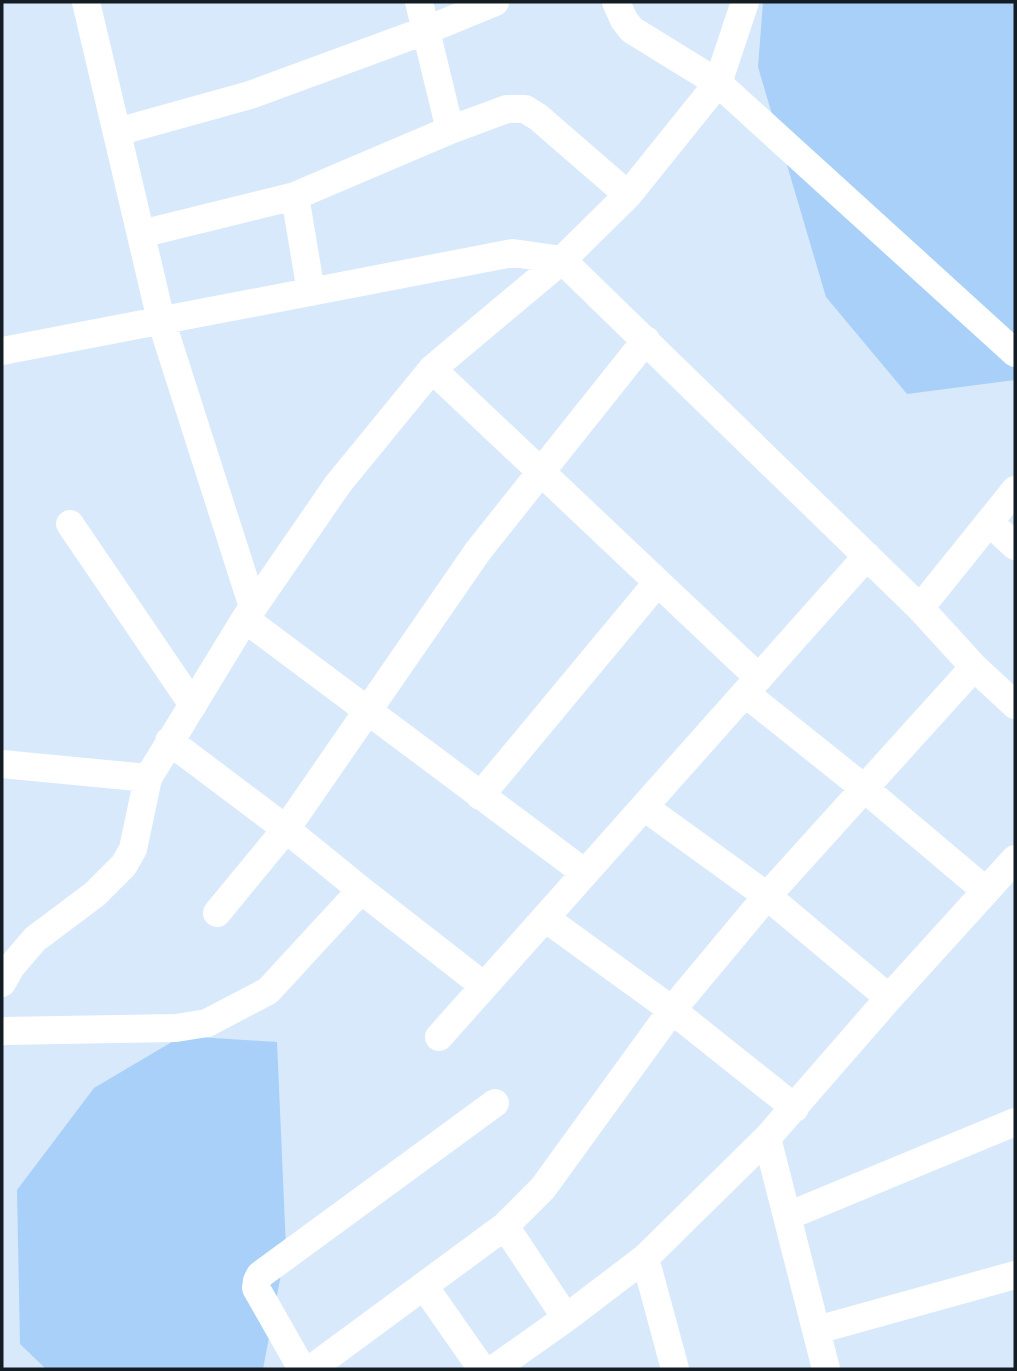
<svg xmlns="http://www.w3.org/2000/svg" width="1017" height="1371" font-family="Arial,sans-serif">
<style>
.green{fill:#a8d0f8}
.lines{fill:none;stroke-linecap:round;stroke-linejoin:round}
.minor{stroke:#fff;stroke-width:28}
</style>
<rect width="100%" height="100%" fill="#d8e9fb"/>
<path class="green" d="M763,2h252v378l-108,14 -81,-97 -68,-230z
M182,1036l95,6 9,206 -23,121h-217l-26,-25 -3,-154 77,-102z"/>
<g class="lines">
<path class="minor" d="M86,2l75,318 92,287
M419,2l31,128
M616,2l8,18 8,10 86,53 297,270
M117,132l133,-37 177,-65 68,-28
M295,196l16,96
M141,234l154,-38 155,-66 57,-21h18l13,8 90,78
M2,351l511,-98 49,7 358,348 54,59 41,38
M432,369l327,309
M990,523l25,23
M70,524l123,181
M920,608l95,-118
M245,619l340,254
M745,693l120,96 121,102
M169,741l117,88 75,61 123,96
M2,764l146,14
M480,796l177,-213
M644,807l123,89 122,102
M217,913l69,-84 192,-278 168,-211
M545,918l127,92 123,98
M2,983l9,-16 24,-28 60,-45 29,-29 9,-16 15,-71 97,-159 93,-135 94,-115 130,-109 66,-65 90,-112 27,-81
M2,1031l174,-3 31,-5 61,-32 93,-101
M439,1037l428,-481
M767,1138l59,231
M788,1216l227,-94
M505,1226l61,92
M645,1258l30,111
M424,1286l58,83
M817,1330l198,-55
M302,1369l-46,-81 1,-7 3,-6 235,-172
M311,1369l194,-143 38,-38 129,-178 95,-114 207,-229
M494,1369l72,-51 79,-60 122,-120 122,-140 126,-139"/>
</g>
<rect width="1017" height="1371" fill="none" stroke="#141c24" stroke-width="7"/>
</svg>
